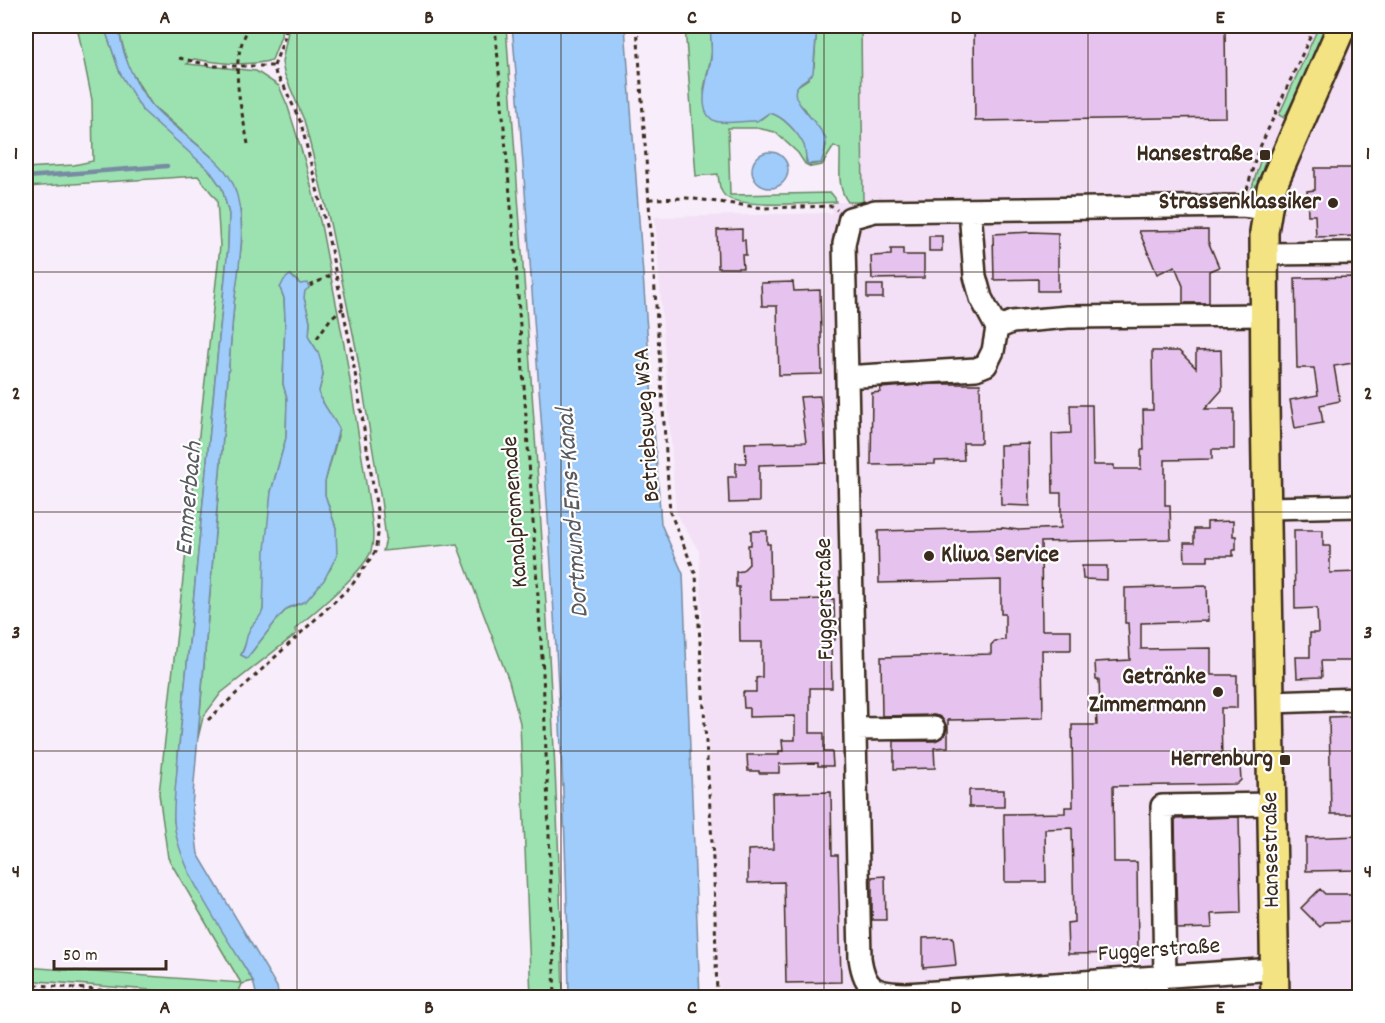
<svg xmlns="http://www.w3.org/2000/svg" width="1385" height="1023" font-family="Dekko,sans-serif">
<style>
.built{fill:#f3e0f6}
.green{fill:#9be2b0;stroke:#6b8667;stroke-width:1.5;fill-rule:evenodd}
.water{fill:#9fccfa;stroke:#778ba2;stroke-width:1.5}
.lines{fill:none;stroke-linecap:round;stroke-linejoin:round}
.stream{stroke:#778ba2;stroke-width:4.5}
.building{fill:#e6c3ee;stroke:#3b2a1e;stroke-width:1.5}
.minor-casing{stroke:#3b2a1e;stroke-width:26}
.major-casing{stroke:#3b2a1e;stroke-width:32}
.path{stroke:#3b2a1e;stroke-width:3;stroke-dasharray:4.5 4.5;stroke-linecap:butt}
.minor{stroke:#fff;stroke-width:21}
.major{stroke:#f4e382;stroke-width:27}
.grid{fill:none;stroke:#3b2a1e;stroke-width:1.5;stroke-opacity:0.55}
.poi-dot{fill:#3b2a1e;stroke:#fff;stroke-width:2}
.labels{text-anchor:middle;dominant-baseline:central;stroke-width:4.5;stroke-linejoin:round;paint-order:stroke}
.poi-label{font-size:24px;font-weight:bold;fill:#3b2a1e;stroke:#fff;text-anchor:end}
.street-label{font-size:24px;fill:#3b2a1e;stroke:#fff}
.water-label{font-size:26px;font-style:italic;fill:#595b60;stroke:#fff}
.neatline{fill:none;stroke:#3b2a1e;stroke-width:2}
.grid-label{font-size:20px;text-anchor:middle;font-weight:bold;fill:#3b2a1e}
</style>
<rect width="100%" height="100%" fill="#f8edfa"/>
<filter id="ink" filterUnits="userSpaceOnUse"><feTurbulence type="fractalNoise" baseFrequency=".0167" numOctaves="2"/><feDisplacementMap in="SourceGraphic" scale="12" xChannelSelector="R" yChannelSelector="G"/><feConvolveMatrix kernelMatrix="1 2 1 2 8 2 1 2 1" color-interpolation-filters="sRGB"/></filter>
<g filter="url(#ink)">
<path class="built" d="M861,26h498v971h-639l-21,-446 -23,-38 -21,-296 177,-4v-11h31z"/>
<path class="green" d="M77,26h30v9l13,38 60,70 30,28 12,17 7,26 -1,33 -50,509 -4,65 16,54 63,106 -11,3 -4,10h7v3h-11l2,-3h-36l-174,-14v-13l215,16 -73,-125 -9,-64 61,-548 -3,-46 -19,-24 -172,11v-19l48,-3 19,-4 -1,-61z
M119,26h163l-1,10 -9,24c-24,7 -54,3 -78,-1l-7,5 69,7 23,15 9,21 17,55 16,63 25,130 24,154c2,13 5,29 1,42 -7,21 -58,62 -76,78l1,5 -75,59 -18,24 -5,21 36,-434 8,-65 -1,-26 -15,-40 -13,-15 -61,-53 -23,-36 -9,-34zM291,275l9,9h5l-1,14 6,23 -1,17 9,14 3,10 2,13 -4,16 1,7 16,26 2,12 -13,46v13l11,33 -5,40 -25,33 -18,7 -9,9 -32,41 -6,-3 13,-31 6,-5 3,-9 8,-118 15,-54 1,-40 -4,-14 2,-65 -1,-21 -4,-10z
M289,26h217c22,323 50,647 57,971h-32l-11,-274 -11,-42 -52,-137 -74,7 3,-12 -5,-39 -25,-152 -26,-125 -26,-103 -20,-47 -2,-11z
M685,26h25l2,26 -8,37 2,20 14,13 41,-3 8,-6c13,2 31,21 36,34 1,4 1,11 1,15l4,3 11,-2 5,-18 -21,-36 -9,-8 -2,-6 2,-8 12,-8 6,-12 3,-41h44l2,176h-15c-12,-16 -7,-34 -8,-53l-6,-3 -12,19 -11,2 -6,-3 -7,-11 -23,-21 -18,-4h-29l2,67 101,-2 4,5 1,4c-22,1 -96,7 -111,-6 -6,-6 -6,-14 -7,-22l-22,2z
M1319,26h10l-19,42 -26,50 -5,-3z
M1261,158l5,1 -10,31 -6,4z"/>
<path class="water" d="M107,26h12c2,27 15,58 33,79 14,16 33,29 49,43 12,10 27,22 33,38 14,38 5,79 0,118l-42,503 6,47 79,133 2,10h-22l-4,-16c-25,-43 -76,-112 -79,-160 -1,-21 3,-44 4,-65l50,-509 1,-33 -7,-26 -12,-17 -68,-61 -22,-37 -13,-38z
M512,26h113l36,498 22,50 17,423h-131c-3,-211 -16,-423 -32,-635 -8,-112 -15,-224 -25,-336z
M710,26h107l-4,47c-5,7 -14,8 -17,16 -6,13 26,36 30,51 1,7 -3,17 -5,23l-13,1c-3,-6 -2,-12 -4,-19 -6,-12 -21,-30 -35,-32l-12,8c-12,-1 -31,4 -42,0 -21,-9 -6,-47 -4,-62 1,-11 0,-22 -1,-33z
M752 170a18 18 0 1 1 36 0a18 18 0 1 1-36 0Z
M290,275l10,9 8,-1 1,5 -4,3 -1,7 6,23 -1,17 9,14 3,10 2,13 -4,16 1,7 19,30 -14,54v13l11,33 1,27 -13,25 -18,21 -18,7 -9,9 -32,41 -6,-3c6,-10 4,-16 8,-24 3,-8 10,-10 14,-21l2,-60 6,-58 15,-54 1,-40 -4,-14 2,-65 -1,-21 -4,-10 4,-8z"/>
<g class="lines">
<path class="stream" d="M26,177l141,-11"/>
</g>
<path class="building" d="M974,26h251l1,91 -251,4z
M1315,168h43l1,68 -43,1 -1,-22h-7l-1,-24 8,-1z
M742,229v11h3l1,15h-4l1,13h-25l-1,-38z
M1208,230v11l11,26 -10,4v32h-26v-17l-8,-20 -18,8 -18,-43z
M1031,232l27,1v58h-20v-12l-44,1 -1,-46z
M929,236h13v15h-13z
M891,249h12v6h21v23l-52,1 -1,-23 20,-1z
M1359,277v85l-25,4 6,35 -20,4 3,18 -28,5 -5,-28 28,-5 -4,-27h-17l-2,-90z
M793,282l1,9 26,-1 2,84 -43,1 -2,-69h-15l-1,-23z
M867,285h16v13h-16z
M1221,350l1,40 -17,19h29v40h-22v10l-47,1v45h5l1,34 -130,3 1,88h29v20h-29l1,68 -95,2v27l-14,1 1,20 -41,1v-28h41l10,-6 2,-8 -6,-10 -7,-2 -52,1 -1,-59 110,-3v-9l4,-4 10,-1v-26h-4v-34l-122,3 -1,-52 125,-3 16,2 42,-2v-35h-8l-1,-59 19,-1 -1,-28h22l1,60h21v4h27v-19h3l-1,-40h10l-1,-59h27l17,17v-17z
M933,384h47l1,59h-18l1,17 -29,1v3l-64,1 1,-72 9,-1 -1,-4z
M820,396l5,39 1,28 -67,2v37l-30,1 -1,-26h8v-14h10l-1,-20 61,-1 -6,-45z
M1029,444l1,62 -29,-1 -1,-60z
M1233,521v15h3v14h-3v6h-25v5h-23l-1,-18h10v-14h13v-7z
M1294,530h29v16h7v27l29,-1v89h-38l1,16 -25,1 -1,-21h14v-24h8l-1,-25 -22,1z
M751,531h16v13h3l1,56 63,-1 1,41h-4l1,48h-22v45h14v19h8l1,14h-15v-3l-39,1v9h-20v-2h-11l-1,-16h32v-4h4l-1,-11h13v-24l-46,1v-9h-5l-1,-16h13v-14l6,-1v-35h-22l-1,-55h-3v-15l6,-1 7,-7 -1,-19h3z
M1082,566h25v14l-24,-1z
M1207,586l1,35 -67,2v26l70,-1v27h26v33h-16l1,55h15l3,3 1,14 -4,4 -124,2 1,76h23l1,91 -70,1 -1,-31 7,-1 -2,-94 -27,1 1,53h-41l-1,-68 61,-1v-6h8l-1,-82h25l-1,-17h4l-1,-28h-3l-1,-18 35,-2 -2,-37h-3v-35z
M1359,716v98h-28l-2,-97z
M969,790h35v17h-35z
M831,792l1,63h6l3,127 -55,1 -2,-101 -36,1v-33l25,-1 -1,-56z
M1239,817l2,96 -30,1 1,14 -35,1 -2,-110z
M1359,836v34l-53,1v-33z
M885,876l1,44h-14v-43z
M1320,889l5,5h34v27l-34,1 -5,5 -19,-19z
M953,937l3,28 -33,3v-30z"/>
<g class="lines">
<defs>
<path id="minor" d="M1266,209l-23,-3 -368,5 -25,7 -6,26 16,714c5,33 16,35 46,36l369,-25
M970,210l5,66 6,22 16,30
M1263,254l97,-1
M847,376h14l115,-7 10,-4 7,-14 4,-23 15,-6 56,-5 196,-2
M1267,508l93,-2
M1270,702l90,-3
M855,729l79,-1
M1165,976l-3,-170 109,-2
M1156,977l1,21
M1134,978v20"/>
<path id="major" d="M1275,998l-10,-594 -1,-172 7,-43 71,-163"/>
</defs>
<use href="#minor" class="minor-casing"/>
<use href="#major" class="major-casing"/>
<path class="path" d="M495,26l20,225 28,421 12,326
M637,26l33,486 26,63 18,301 3,122
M179,58l35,8h60
M248,144c-7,-39 -21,-82 2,-118
M1247,190l9,-34 59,-130
M649,199l38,-1 78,10 67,-2 5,4
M310,286l25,-13
M317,338l14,-20 12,-10
M208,720l144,-135 23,-33 3,-18 -1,-24 -26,-162 -25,-122 -25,-103 -17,-37 -8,-11 -2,-9 11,-30 1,-10
M26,984l171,14
M208,998h86"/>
<use href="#minor" class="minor"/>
<use href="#major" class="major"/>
</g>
</g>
<path class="grid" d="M297,26v972M561,26v972M824,26v972M1088,26v972M26,272h1334M26,512h1334M26,751h1334"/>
<g class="poi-dot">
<rect x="1259" y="149" width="12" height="12" rx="3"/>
<circle cx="1333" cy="203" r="6"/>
<circle cx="929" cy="556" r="6"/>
<circle cx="1218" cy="692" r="6"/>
<rect x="1279" y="754" width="12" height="12" rx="3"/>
</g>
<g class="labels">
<g class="poi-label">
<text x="1253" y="155">Hansestraße</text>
<text x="1321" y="203">Strassenklassiker</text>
<text x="941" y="556" text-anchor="start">Kliwa Service</text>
<text x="1206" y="678">Getränke<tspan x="1206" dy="28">Zimmermann</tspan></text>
<text x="1273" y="760">Herrenburg</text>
</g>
<g class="street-label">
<text transform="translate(648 425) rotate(-94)">Betriebsweg WSA</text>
<text transform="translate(516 512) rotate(-94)">Kanalpromenade</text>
<text transform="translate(826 599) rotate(-91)">Fuggerstraße</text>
<text transform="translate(1272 850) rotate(-91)">Hansestraße</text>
<text transform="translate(1159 951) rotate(-4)">Fuggerstraße</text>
</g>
<g class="water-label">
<text transform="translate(190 499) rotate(-85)">Emmerbach</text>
<text transform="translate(574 513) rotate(-94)">Dortmund-Ems-Kanal</text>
</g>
</g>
<rect width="1385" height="1023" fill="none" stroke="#fff" stroke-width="66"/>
<path d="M54 960v9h112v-9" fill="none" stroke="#3b2a1e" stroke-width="3"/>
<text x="63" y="960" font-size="18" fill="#3b2a1e" stroke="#ffffff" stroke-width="4.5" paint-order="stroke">50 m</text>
<rect x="33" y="33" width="1319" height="957" class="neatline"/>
<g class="grid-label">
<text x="165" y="23">A</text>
<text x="429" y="23">B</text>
<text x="692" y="23">C</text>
<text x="956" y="23">D</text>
<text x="1220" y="23">E</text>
<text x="16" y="159">1</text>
<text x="1368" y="159">1</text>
<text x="16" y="399">2</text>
<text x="1368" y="399">2</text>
<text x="16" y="638">3</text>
<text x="1368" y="638">3</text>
<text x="16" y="877">4</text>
<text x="1368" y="877">4</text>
<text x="165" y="1013">A</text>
<text x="429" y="1013">B</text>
<text x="692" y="1013">C</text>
<text x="956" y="1013">D</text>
<text x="1220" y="1013">E</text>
</g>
</svg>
